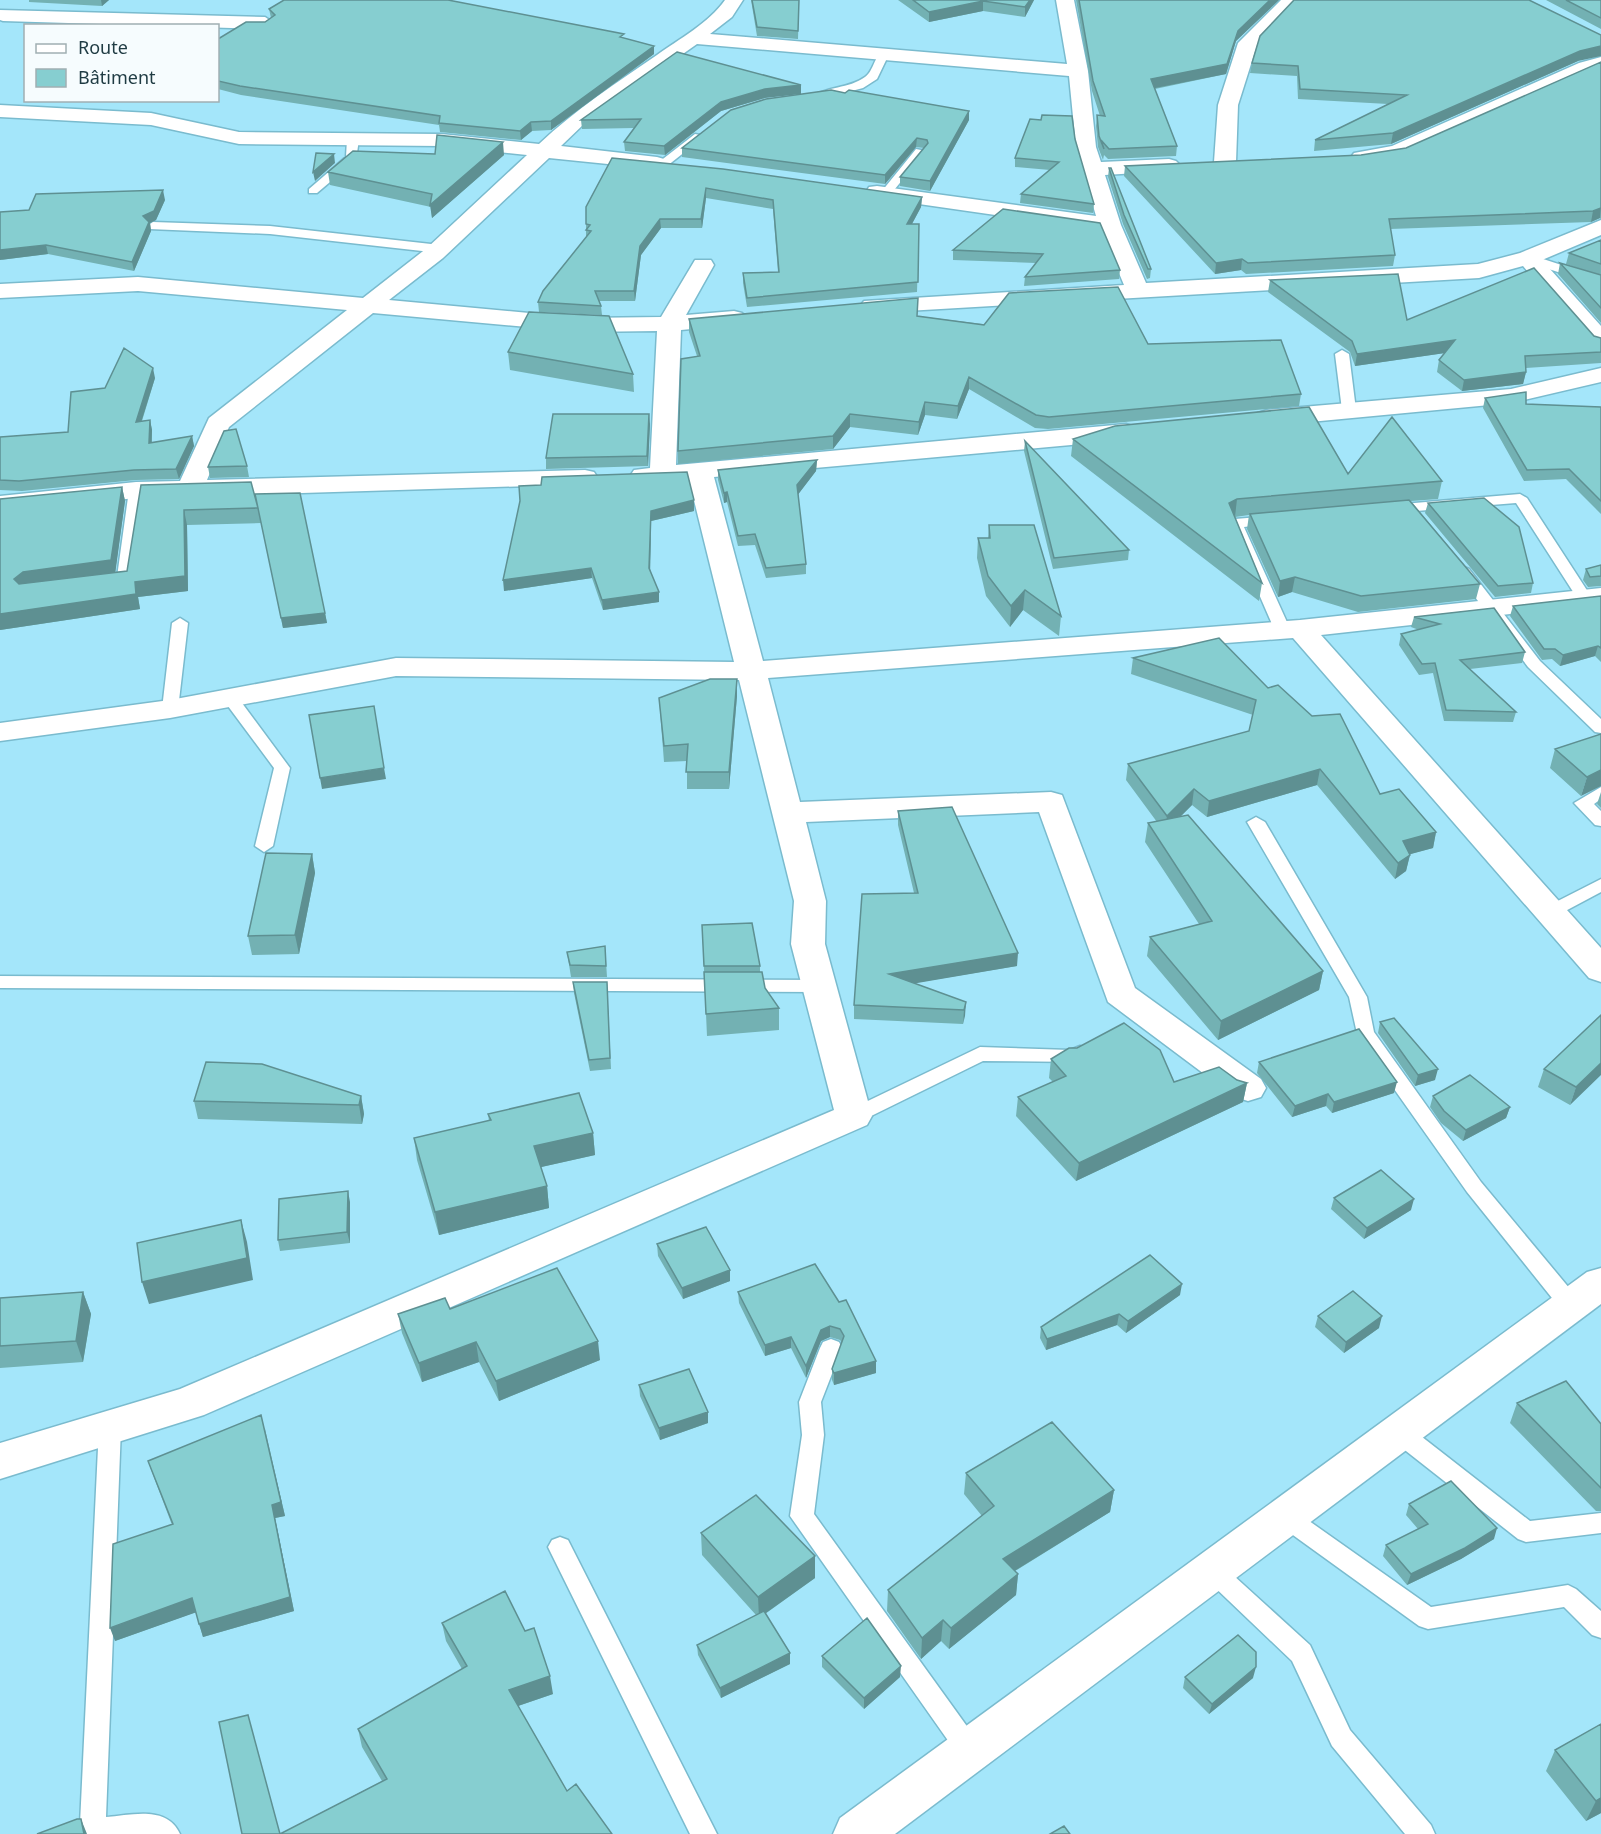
<svg xmlns="http://www.w3.org/2000/svg" width="1601" height="1834" font-family="'Noto Sans',sans-serif">
<style>
.lines{fill:none;stroke-linecap:round;stroke-linejoin:round}
.service-casing{stroke:#7abbce;stroke-width:3}
.minor-casing{stroke:#7abbce;stroke-width:3}
.tertiary-casing{stroke:#7abbce;stroke-width:3}
.service{fill:#fff;fill-rule:evenodd}
.minor{fill:#fff;fill-rule:evenodd}
.tertiary{fill:#fff;fill-rule:evenodd}
.wall{fill:#73b1b3}
.shaded-wall{fill:#5e9092}
.building{fill:#86ced0;stroke:#5e9092;stroke-width:1.5}
</style>
<rect width="100%" height="100%" fill="#a4e6fa"/>
<g class="lines">
<defs>
<path id="service" d="M884,51l5,3 -12,25 -14,9 -46,12 -5,-3c14,-11 37,-8 53,-20 9,-6 9,-22 19,-26z
M695,134l10,2 -38,30h-8v-4z
M353,136l6,3 -3,21 -39,33h-8v-4l37,-32 1,-18z
M916,149l10,2 -36,44h-8v-4z
M153,222l117,4 170,19 6,4 -6,4 -170,-19 -121,-5 -2,-3z
M1528,254l73,24v8l-77,-25 -2,-3z
M1342,350l7,4 7,56 -7,4 -7,-4 -7,-56z
M136,486l7,4 -11,91 -8,5h-19l-3,-3 3,-3 12,-3 12,-87z
M1520,494l7,4 65,100 -3,3h-10l-63,-98 -125,10 -7,-4 7,-4z
M1271,516l5,1 2,3 -2,3 -32,4 47,104 -8,5 -8,-5 -47,-108 7,-4z
M1464,567l5,2 71,92 61,58v14l-6,-1 -67,-65 -72,-95z
M180,618l8,5 -10,86 -8,5 -8,-5 10,-86z
M230,693l6,2 54,73 -17,78 -9,6 -9,-6 19,-78 -52,-70z
M1601,787v12l-7,5 7,7v15l-6,-1 -21,-22z
M1256,817l9,5 102,175 7,35 107,150 99,119 3,6 -3,6 -8,2 -8,-2 -97,-121 -109,-154 -9,-41 -102,-175z
M1601,879v13l-45,24h-12l-3,-4 3,-4z
M0,976l819,4 7,1 2,5 -2,5 -7,1 -819,-4z
M1080,1046l7,2 3,5 -9,9 -98,-1 -122,60 -7,2 -7,-2 -3,-5 3,-5 133,-64 90,3z
M831,1339l8,3 3,6 -21,54 3,33 -10,79 165,229 4,8 -4,8 -9,4 -9,-4 -171,-243 12,-81 -3,-33 21,-54 3,-6z
M110,1418l8,2 3,7 -15,390c26,-2 61,-12 74,17h-107l7,-10 19,-397 3,-7z
M1400,1424l8,2 122,95 71,-8v20l-75,9 -8,-3 -126,-99 -3,-7 3,-7z
M1287,1508l8,3 136,96 137,-22 8,4 25,22v27l-9,-3 -28,-28 -136,22 -9,-3 -140,-101 -4,-7 4,-7z
M560,1537l8,3 149,294h-27l-142,-287 4,-7z
M1214,1562l8,3 88,80 40,85 81,95 4,9h-30l-73,-88 -40,-85 -86,-82 -4,-7 4,-7z"/>
<path id="minor" d="M725,0h18l-11,17 -22,17 357,30 -11,-64h18l14,71 8,76 5,15 68,-3 7,2 4,4 -4,4 -7,2 -64,4 16,50 25,58 332,-19 42,-11 81,-33v15l-59,25 59,66v22l-8,-2 -70,-80 -44,12 -607,35 -8,-2 -4,-5 4,-5 260,-16 -23,-55 -224,-32 -8,-1 -3,-5 3,-5 8,-1 219,30 -20,-69 -7,-71 -372,-32 -111,78 -25,24 96,11 7,2 4,4 -4,4 -7,2 -108,-11 -106,100 -54,42 193,18 79,-1 34,-57h16l3,5 -28,50 48,-4 8,2 4,5 -4,5 -8,2 -53,5 -5,135 450,-41 9,3 4,5 -4,5 -9,3 -412,37 49,184 537,-41 301,-32v16l-280,31 280,313v34l-12,-4 -296,-340 -525,40 32,124 251,-10 11,3 73,193 126,91 5,9 -5,9 -13,4 -13,-4 -127,-95 -69,-190 -233,10 20,79 -1,43 47,172 -5,9 -663,290 -204,64v-36l180,-54 654,-279 -43,-166 3,-43 -55,-221 -343,-4 -226,42 -170,23v-18l170,-23 226,-42 338,4 -45,-182 -46,4 -9,-2 -4,-6 4,-6 16,-2 7,-137 -75,1 -209,-19 -144,114 -22,53 378,-10 9,2 4,6 -4,6 -458,14 -136,14v-16l136,-14 44,-1 29,-63 138,-108 -209,-19 -138,7v-14l138,-7 225,21 64,-50 100,-93 -86,-9 -202,-2 -88,-19 -151,-8v-12l151,8 88,19 202,2 98,10c36,-34 77,-61 118,-89 22,-16 52,-32 68,-55z
M1281,0h19l-43,45 -19,60 -2,57 -4,4h-14l-4,-4 4,-57 20,-62z
M0,10l265,7 9,6 -9,6 -262,-8 -3,-1z
M1601,57v12c-60,16 -194,106 -247,92l-3,-4 3,-4 38,-7 187,-83z
M1601,368v14l-90,21 -244,23 -9,-3 -4,-5 4,-5 9,-3 244,-21z"/>
<path id="tertiary" d="M1601,1268v36l-706,530h-62l7,-16 747,-546z"/>
</defs>
<use href="#service" class="service-casing"/>
<use href="#minor" class="minor-casing"/>
<use href="#tertiary" class="tertiary-casing"/>
<use href="#service" class="service"/>
<use href="#minor" class="minor"/>
<use href="#tertiary" class="tertiary"/>
</g>
<path class="wall" d="M29,0h80l-7,6 -73,-4z
M751,0h48l-1,39 -41,-3z
M898,0h136l-9,17 -42,-6 -54,11z
M1076,0h203l-43,41 -10,33 -71,15 22,57 -1,10 -68,3 -4,-4 -1,5 -5,-13 -2,-21 1,-11 3,1 -8,-25z
M1546,0h55v29z
M269,9l355,29 30,8v8l-103,76 -19,1 -11,9 -81,-8 -1,-7 -198,-30 -23,-6v-50l47,-17 6,-4z
M1578,61l-187,83 -77,7 1,-11 73,-36 -90,-5 -1,-23 -47,-3 2,-10z
M1601,62v157l-1,-1 -9,4 -201,7 5,26 -2,11 -147,8 -5,-4 -26,4 -91,-98 1,-10 236,-11 45,-7z
M765,98l-44,13 -56,44 -40,-4 -1,-9 10,-14 -52,1 -1,-9z
M969,120l-39,71 -30,-5v-9l24,-29 -8,-1 -31,37 -203,-27v-9z
M1075,139l19,65 -1,9 -73,-10 1,-9 29,-24 -35,-3v-9z
M435,154l69,1 -72,63 -1,-11 -101,-22 -2,-13z
M612,158l310,39 -1,10 -9,17h7l-2,68 -170,15 -4,-24v-10l35,-1 -5,-63 -67,-11 -4,30h-41l-20,27 -6,46h-36l2,5 1,9 -63,-3 -1,-10 48,-64v-31z
M1109,168l42,101 -1,9 -3,1 -24,-55 -15,-47z
M165,200l-9,20 -6,3 1,8 -17,40 -86,-17 -48,6z
M1003,209l117,61 -1,9 -95,7 1,-9 11,-14 -83,-3v-10z
M1601,240v83l-43,-49 2,-11 35,11 -29,-10 3,-11z
M1270,280l137,40 187,16 7,2v25l-75,5v4l-3,12 -61,7 -25,-19 2,-12 6,-7 -90,13 -5,-14 -82,-60z
M917,316l231,28 153,50 -2,12 -251,23 -13,-1 -66,-39 -12,30 -32,-4 -7,20 -68,-8 -17,22 -155,15v-13l19,-95 -8,-24v-13z
M508,352l125,22 1,18 -124,-22z
M155,378l-13,43 8,-1 2,10v13l40,-7 2,10 -15,33 -43,1 -114,11 -22,-1v-53l68,-5 37,-44z
M1485,398l41,6 75,3v107l-35,-35 -42,2 -41,-73z
M650,424l-2,42 -102,3v-11z
M1073,439l275,35 94,7 -4,18 -27,2 69,83 -4,15 -118,13 -66,-20 -14,5 -31,-68 2,-14 -14,2 27,66 -3,18 -188,-145z
M1025,441l104,109 -1,10 -75,9 -29,-118z
M817,460l-1,11 -18,23 8,70v10l-40,4 -11,-33 -17,1 -11,-44 -3,1 -6,-23v-10z
M247,466l2,11 -39,1 -2,-11z
M141,485l116,18 68,110 2,10 -44,5 -22,-106v1l-74,2 1,66 -50,6 2,12 -140,21 122,-143 3,14 -10,71 12,-1z
M520,501l174,10 -43,10 -1,49 9,32 -56,8 -11,-32 -88,13z
M1428,503l105,80 -2,10 -36,4 -70,-84z
M989,525l72,91 -2,20 -36,-26 -13,17 -24,-31 -9,-38 1,-20h10z
M1601,565v21l-13,1 -5,-7 3,-11z
M1601,596v66l-6,-6 -35,10 -8,-7 -10,1 -32,-44 3,-10z
M1494,608l31,44 -3,11 -52,6 46,43 -3,10 -69,-1 -11,-48 -14,2 -20,-30 2,-11 18,-4 -8,-3 3,-10z
M1133,658l135,30 112,106 56,38 -3,16 -23,6 -4,17 -11,8 -78,-94 -110,32 -15,-12 -12,12 143,154 -4,19 -101,50 -71,-84 3,-19 49,-13 -54,-82 3,-19 9,-1 -31,-42 2,-16 121,-33 4,-16 -122,-41z
M737,696l-8,93h-42v-28l-23,1 -5,-64z
M1601,734l-20,62 -31,-28 5,-19z
M1601,792v16l-4,-4z
M898,811l119,155 -103,17 52,19 -3,22 -109,-5v-14l60,-112 -16,-68z
M312,854l3,19 -16,81 -47,1 -4,-19z
M702,925l58,41v6l5,16 14,20v22l-72,6z
M605,946l2,31h-36l-4,-25z
M573,982h34l4,87 -21,2 -16,-78z
M1601,1015l-31,90 -32,-18 6,-18z
M1380,1022l55,58 -20,6 -37,-53z
M1051,1059l123,23 63,-2 10,3 -4,19 -167,79 -60,-65 2,-19 35,-15 -4,-4z
M1259,1062l135,31 -62,20 -6,-7 -34,11 -35,-44z
M361,1096l3,18 -2,10 -164,-5 -4,-18z
M1433,1096l77,11 -4,11 -43,23 -22,-18 -11,-16z
M488,1114l105,19 2,22 -54,12 6,19 2,22 -110,27 -22,-75 -3,-22 75,-17z
M1334,1198l77,12 -47,29 -33,-30z
M350,1202v41l-70,8 -2,-11z
M657,1244l73,37 -47,18 -25,-43z
M815,1264l61,109 -42,12 -2,-5v-11l10,-26 -2,-3 -10,-3 -9,4 -15,37 -15,-30 -26,8 -26,-53 -1,-11z
M83,1292l8,22 -8,48 -83,6v-70z
M1180,1295l-54,38 -9,-8 -71,25 -6,-12 1,-11z
M450,1309l150,51 -101,41 -20,-39 -57,20 -20,-49 -4,-19z
M1318,1316l61,12 -35,25 -29,-26z
M639,1385l69,27v11l-48,17 -20,-44z
M1517,1403l84,21v87h-5l-86,-88z
M265,1429l20,87 -10,2 19,93 -91,26 -7,-25 -81,29 57,-116 -19,-50 -5,-14z
M966,1473l148,17 -4,22 -95,59 3,3 -2,21 -67,54 -8,-8 -20,18 -34,-48 1,-21 94,-74 -18,-22z
M1409,1504l85,35 -33,20 -54,26 -24,-29 3,-11 32,-16 -12,-14z
M701,1533l114,23v22l-50,36 25,39v11l-69,34 -23,-43 -1,-10 59,-30 -54,-60z
M442,1623l111,71 -35,12 49,85 45,43h-370l6,-119 32,119 102,-53 -20,-34 -4,-18 104,-60 -16,-28z
M822,1656l78,21 -36,32 -42,-42z
M1185,1677l68,1 -44,36 -26,-26z
M1601,1724v89l-15,8 -40,-50 9,-21z"/>
<path class="shaded-wall" d="M101,0h8l-7,6z
M1030,0h4l-9,17v-10z
M1270,0h9l-43,41 -10,33 -76,15 1,-10 87,-48z
M983,1v10l-54,11v-10z
M654,46v8l-103,76v-9z
M1601,46v10l-23,5 -187,83 2,-11 187,-82z
M801,85v9l-36,4 -44,13 -56,44 -1,-9 57,-44 44,-13z
M969,111v9l-39,71v-10z
M531,122l1,9 -11,9 -1,-9z
M917,138l-1,9 -31,37v-9z
M503,142l1,13 -72,63 -2,-13z
M334,154l1,9 -20,18 -2,-9z
M706,188v10l-4,30 -1,-9z
M163,190l2,10 -9,20 -6,3 1,8 -17,40 -2,-9 11,-46z
M922,197l-1,10 -14,26v-9z
M1601,208l-1,10 -9,4 2,-11z
M660,219l1,9 -20,27 -6,46 -1,-10 6,-45z
M46,245l2,9 -48,6v-10z
M1242,259l-1,11 -26,4 1,-11z
M1455,340l-3,12 -97,14 2,-12z
M153,368l2,10 -17,54 -2,-10z
M1526,372l-3,12 -61,7 2,-11z
M969,377v12l-12,30 1,-13z
M925,402v13l-7,20 1,-13z
M649,414l1,10 -2,42 -1,-10z
M850,414v13l-17,22v-13z
M150,420l2,10 -1,23 -2,-10z
M192,436l2,10 -15,33 -3,-10z
M817,460l-1,11 -19,25v-11z
M122,487l3,14 -10,74 -97,19 -4,-15z
M727,492v10l-3,1v-10z
M1237,499l-2,18 -6,-14z
M694,500v11l-43,10 -1,57 -1,-10 2,-57z
M184,510l3,15 1,66 -50,6 2,12 -140,21v-16l135,-32z
M591,568l1,10 -88,13 -1,-11z
M1295,577l-3,15 -14,5 2,-16z
M1025,590l-2,20 -13,17 1,-21z
M659,592v10l-56,8 -1,-10z
M325,613l2,10 -44,5 -2,-10z
M1598,646l-3,10 -35,10 3,-11z
M737,679v17l-8,93v-17z
M384,768l2,11 -64,10 -2,-11z
M1320,769l-3,16 -110,32 2,-16z
M1601,770v16l-20,10 6,-19z
M1194,789l-2,16 -27,27 2,-16z
M1436,832l-3,16 -33,9 3,-16z
M312,854l3,19 -16,81 -4,-19z
M1410,855l-4,16 -11,8 3,-16z
M1018,953l-1,13 -129,22 1,-14z
M1323,971l-4,19 -101,50 3,-19z
M966,1002l-1,14 -2,8 1,-14z
M1601,1063v12l-31,30 6,-18z
M1438,1069l-3,11 -20,6 3,-11z
M1397,1082l-3,11 -62,20 2,-11z
M1247,1083l-4,19 -167,79 3,-18z
M1328,1094l-2,12 -34,11 3,-11z
M361,1096l3,18 -2,10 -3,-19z
M1510,1107l-4,11 -43,23 3,-11z
M593,1133l2,22 -58,13 -3,-22z
M547,1186l2,22 -110,27 -4,-23z
M348,1191l2,11v41l-3,-11z
M1414,1199l-3,11 -47,29 3,-11z
M241,1220l6,22 6,38 -104,24 -7,-22z
M730,1270v11l-47,18 -1,-11z
M1182,1284l-2,11 -54,38 2,-12z
M83,1292l8,22 -8,48 -7,-21z
M1119,1314l-2,11 -71,25 1,-11z
M1382,1316l-3,12 -35,25 2,-11z
M830,1326v11l-9,4 -15,37v-12l15,-36z
M791,1337v11l-26,8v-11z
M598,1341l2,19 -101,41 -3,-20z
M476,1342l3,20 -57,20 -3,-19z
M876,1361v12l-42,12v-12z
M708,1412v11l-48,17 -1,-12z
M261,1415l24,101 -10,2 19,93 -91,26 -4,-13 73,-119z
M1114,1490l-4,22 -110,68 3,-21z
M1497,1528l-3,11 -33,20 -54,26 4,-11z
M815,1556v22l-56,40 -1,-21z
M1018,1574l-2,21 -67,54 2,-21z
M192,1598l5,14 -82,29 -5,-13z
M943,1620l-2,21 -20,18 1,-21z
M790,1653v11l-69,34 -1,-10z
M901,1666l-1,11 -36,32v-11z
M1256,1667l-3,11 -44,36 3,-10z
M550,1676l3,18 -41,14 -3,-18z
M1601,1798v15l-15,8 10,-20z
M81,1819l6,15h-3z"/>
<path class="building" d="M284,0h164l176,34 -4,3 34,9 -103,75 -20,1 -11,9 -81,-8 1,-7 -200,-30 -22,-5v-42l28,-17h19l10,-7 -6,-6z
M752,0h47l-1,31 -41,-4z
M913,0h117l-5,7 -42,-6 -54,11z
M1079,0h191l-32,31 -11,33 -76,15 26,67 -68,3 -8,-9 3,9 -5,-13 -2,-21 8,1 -12,-35z
M1294,0h235l72,35v11l-21,5 -187,82 -78,7 92,-45 -107,-6 -2,-23 -46,-3 8,-27z
M1566,0h35v18z
M677,52l124,33 -36,4 -44,13 -57,44 -40,-4 17,-23 -60,1z
M1601,62v146l-8,3 -204,8 6,36 -147,8 -6,-4 -26,4 -91,-97 236,-11 45,-7z
M831,90l14,3 4,-3 120,21 -39,70 -30,-4 28,-34 -1,-3 -10,-2 -32,37 -203,-27 49,-38 35,-11z
M1042,115l30,1 3,23 19,65 -73,-10 38,-32 -44,-4 15,-39 11,1z
M437,135l66,7 -73,63 2,-11 -104,-22 25,-21 82,3z
M316,153l18,1 -21,18z
M612,158l111,11 199,28 -15,27h12l-1,58 -171,16 -4,-25 36,-1 -6,-72 -67,-12 -5,31h-41l-20,27 -6,45h-39l6,15 -63,-4 5,-11 48,-60 -5,-1 4,-5 -4,-1v-17z
M1109,168h2l40,101h-3l-24,-54z
M163,190l-9,21 -11,5 6,6 -17,40 -86,-17 -46,5v-38l29,-2 7,-16z
M1003,209l97,14 20,47 -95,7 18,-23 -90,-4z
M1601,240v24l-32,-11z
M1560,263l41,12v33z
M1534,268l60,68 7,2v14l-76,4 1,16 -62,8 -25,-20 16,-20 -98,14 -5,-13 -82,-61 128,-6 9,46z
M1118,287l30,57 133,-4 20,54 -252,23 -13,-2 -67,-38 -11,29 -33,-4 -6,20 -69,-8 -17,22 -155,15 3,-92 19,-3 -11,-37 229,-21 -1,18 67,9 25,-32z
M529,312l80,4 24,58 -125,-22z
M124,348l29,20 -17,54 14,-2 -1,23 43,-7 -16,33 -42,1 -115,11 -19,-1v-43l68,-5 3,-40 34,-4z
M1526,392v12l75,3v94l-32,-32 -42,1 -42,-72z
M1309,407l39,67 44,-57 50,64 -205,18 -8,4 33,80 -189,-144 42,-13z
M553,414h96l-2,42 -101,2z
M236,429l11,37 -39,1 16,-36z
M1025,441l104,109 -75,8z
M817,460l-20,25 9,79 -40,4 -11,-34 -17,2 -11,-44 -3,1 -6,-23z
M687,472l7,28 -43,11 -2,57 10,24 -57,8 -11,-32 -88,12 17,-79 -1,-15 22,-1 1,-8z
M251,482l7,26 -74,2 1,66 -50,6 1,12 -136,20v-115l122,-12 -11,73 -88,12 -9,7 5,5 108,-13 14,-86z
M300,493l25,120 -44,5 -26,-124z
M1484,498l35,29 14,56 -35,3 -70,-83z
M1409,500l71,84 -119,12 -66,-19 -15,4 -30,-67z
M989,525h45l27,91 -36,-26 -14,16 -23,-30 -10,-38h12z
M1601,565v11l-11,1 -4,-8z
M1601,596v52l-3,-2 -35,9 -8,-6h-11l-31,-43z
M1494,608l31,44 -65,8 56,52 -70,-2 -11,-47 -13,1 -21,-30 39,-10 -26,-7z
M1219,638l49,50 10,-3 34,31 28,-2 40,80 19,-5 37,43 -33,9 7,14 -12,8 -78,-94 -111,32 -15,-12 -27,27 -39,-52 121,-33 7,-31 -123,-42z
M710,679h27l-8,93h-43l2,-28 -24,2 -5,-48z
M374,706l10,62 -64,10 -11,-63z
M1601,734v36l-14,7 -32,-28z
M952,807l66,146 -129,21 77,28 -2,8 -110,-5 8,-111 56,-1 -20,-82z
M1188,815l135,156 -102,50 -71,-84 62,-16 -64,-98z
M266,853l46,1 -17,81 -47,1z
M752,923l8,43h-56l-2,-41z
M605,946l1,20 -36,-1 -3,-13z
M704,972h58l3,16 14,20 -73,6z
M573,982h34l3,76 -21,2z
M1601,1015v48l-25,24 -32,-18z
M1394,1018l44,51 -20,6 -38,-53z
M1124,1023l36,27 14,32 45,-15 18,13 10,3 -168,80 -61,-66 48,-21 -15,-17 18,-11h8z
M1359,1029l38,53 -63,20 -6,-8 -33,12 -36,-44z
M206,1062l56,2 99,32 -2,9 -165,-4z
M1470,1075l40,32 -44,23 -22,-19 -11,-15z
M579,1093l14,40 -59,13 13,40 -112,26 -21,-74 77,-18 -3,-6z
M1381,1170l33,29 -47,29 -33,-30z
M348,1191l-1,41 -69,8 1,-41z
M241,1220l6,38 -105,24 -5,-39z
M706,1227l24,43 -48,18 -25,-44z
M1150,1255l32,29 -54,37 -9,-7 -72,25 -6,-12z
M815,1264l24,38 7,-2 30,61 -42,12 -2,-4 12,-33 -4,-7 -10,-3 -9,4 -15,36 -15,-29 -26,8 -27,-53z
M557,1268l41,73 -102,40 -20,-39 -57,21 -21,-49 47,-16 5,11z
M1353,1291l29,25 -36,26 -28,-26z
M83,1292l-7,49 -76,5v-48z
M689,1369l19,43 -49,16 -20,-43z
M1566,1381l35,43v64l-84,-85z
M261,1415l20,87 -9,3 18,92 -91,27 -7,-26 -82,30 3,-84 60,-20 -25,-63z
M1052,1422l62,68 -111,69 15,15 -67,54 -8,-8 -21,18 -34,-48 106,-84 -28,-33z
M1451,1481l46,47 -32,20 -54,26 -25,-29 42,-21 -19,-20z
M756,1495l59,61 -57,41 -57,-64z
M505,1591l20,40 9,-3 16,48 -41,14 58,101 9,-7 36,50h-332l107,-55 -29,-50 109,-63 -25,-43z
M764,1611l26,42 -70,35 -23,-43z
M867,1618l34,48 -37,32 -42,-42z
M1238,1635l18,17v15l-44,37 -27,-27z
M248,1715l32,119h-38l-23,-112z
M1601,1724v74l-5,3 -41,-51z
M77,1819h4l3,15h-47z
M1064,1826l6,8h-20z"/>
<rect x="24" y="24" width="195" height="78" fill="#f6fcfe" stroke="#a0afb3" stroke-width="1.5"/>
<rect x="36" y="44" width="30" height="9" fill="#ffffff" stroke="#a0afb3" stroke-width="1.5"/>
<text x="78" y="54" font-size="18" fill="#1f3b43">Route</text>
<rect x="36" y="69" width="30" height="18" fill="#86ced0" stroke="#a0afb3" stroke-width="1.5"/>
<text x="78" y="84" font-size="18" fill="#1f3b43">Bâtiment</text>
</svg>
